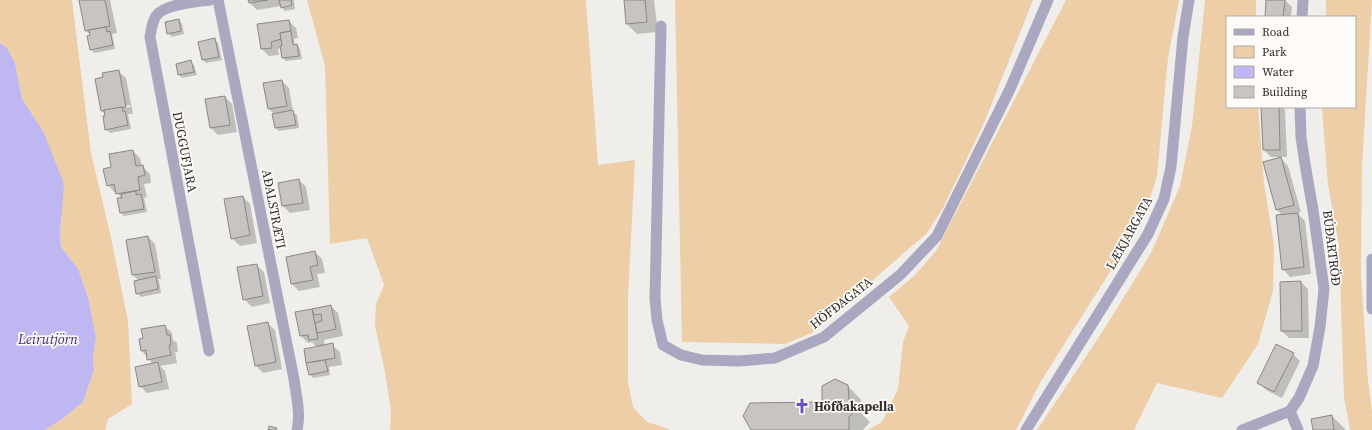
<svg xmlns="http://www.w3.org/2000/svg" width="1372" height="430" font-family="'Source Serif 4',serif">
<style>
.green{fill:#eecea6}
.water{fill:#beb7f1}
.shadow{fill:#0003;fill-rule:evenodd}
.building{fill:#c7c4c1;stroke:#8a8885}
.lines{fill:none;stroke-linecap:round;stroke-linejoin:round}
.minor{stroke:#aaa8c1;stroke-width:11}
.tertiary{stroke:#aaa8c1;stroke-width:11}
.labels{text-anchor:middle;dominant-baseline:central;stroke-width:3.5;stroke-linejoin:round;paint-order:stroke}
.street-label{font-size:13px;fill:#2f2e2d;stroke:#fefbf8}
.poi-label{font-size:13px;font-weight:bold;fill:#2f2e2d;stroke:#fefbf8;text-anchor:start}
.water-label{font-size:14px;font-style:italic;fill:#3c2e70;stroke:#fefbf8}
</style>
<rect width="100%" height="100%" fill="#f0eeea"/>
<g class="green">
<path d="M0,0H72L91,153L110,233L128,321L132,404L108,419L105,430H45L65,417L83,402L94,370L93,358L96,337L88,297L78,269L61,247L60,236L62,218L32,115L22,99L15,63L7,48L0,43Z"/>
<path d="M307,0H586L598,165L635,160L628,298V382L633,407L647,422L672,430H390L391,411L385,372L375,326L376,304L384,285L367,238L330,244L325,66Z"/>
<path d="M675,0H1033L984,123L943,208L927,233L812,333L785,344L682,342Z"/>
<path d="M1066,0H1179L1168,58L1157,176L1144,218L1041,381L1016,430H868L882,422L898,389L903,342L909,326L889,297L915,275L936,251Z"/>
<path d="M1205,0H1256V17H1227V107H1258L1264,183L1274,245L1273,291L1258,344L1222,398L1157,383L1134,430H1037L1101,334L1151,253L1180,186L1192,126Z"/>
<path d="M1326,0H1372L1362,166L1361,275L1368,380L1372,411V430H1350L1344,397L1339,246L1328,185L1322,110V107H1355V17H1326Z"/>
</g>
<path class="water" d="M0,43L7,48L15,63L22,99L44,133L64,184L60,236L61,247L78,269L88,297L96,337L93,358L94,370L83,402L65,417L45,430H0Z"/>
<g class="shadow">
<path d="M80,0H110L117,33L112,34L115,49L94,53L91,49L92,36L86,31Z"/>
<path d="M249,0H294L295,9L285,11L281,6L257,10L250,3Z"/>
<path d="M625,0H654L658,32L637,34L627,24Z"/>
<path d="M1267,0H1285L1292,7L1291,17H1266Z"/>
<path d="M179,20L182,24L184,34L172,37L168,33Z"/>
<path d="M289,21L296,28L298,38L294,39L295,45H297L300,48L302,59L286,61L283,58L281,48L278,49L279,55L269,56L262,49L258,25Z"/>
<path d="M214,39L218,43L222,60L206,63L203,60Z"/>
<path d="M191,62L194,65L197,75L182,78L179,75Z"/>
<path d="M118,71L126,78L133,114H128L131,129L110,133L106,129V115L102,111ZM130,105L131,107L122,108L120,107Z"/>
<path d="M282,81L289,88L293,112L297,115L299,128L279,131L276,128L273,115H275L269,109L265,84Z"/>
<path d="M225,97L232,104L237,132L218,135L211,128L206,100Z"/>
<path d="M1262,107H1282L1285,110L1287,157H1271L1264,150Z"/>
<path d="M133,151L140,158L142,166L150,174L151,183L144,184L147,197L144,198L147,212L124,216L121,213L122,199L117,192L115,193L108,185L113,168Z"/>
<path d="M1281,158L1288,166L1301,212L1297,213L1305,221L1311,274L1290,277L1283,269V216L1277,210L1264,163Z"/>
<path d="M299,180L306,187L310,210L290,213L283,206Z"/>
<path d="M243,197L250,204L257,243L240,246L232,238Z"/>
<path d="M148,237L155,244L161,279H157L159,281L161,293L141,297L137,293L139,281L133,275L127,241Z"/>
<path d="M315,252L322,259L325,273L317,274L320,287L299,291L292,284Z"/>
<path d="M256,265L264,272L270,303L252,307L244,299Z"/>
<path d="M1301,282L1308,289L1309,338H1289L1282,331Z"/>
<path d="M331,306L338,313L343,336L324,340L325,346L332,345L340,352L342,365L329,367L330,375L313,378L310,374L305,350L317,348L312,342L308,343L301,336L296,313Z"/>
<path d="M267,323L275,330L282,369L263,373L256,366L248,326Z"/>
<path d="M165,326L172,333L173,340L177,343L178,352H175L177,363L160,366L165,371L169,389L147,393L140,386L153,364L142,351L144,339Z"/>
<path d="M1293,354L1300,361L1282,398L1266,390L1258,382Z"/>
<path d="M848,386L861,400L862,414L870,422L863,430H752L823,403Z"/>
<path d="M1332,416L1346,430H1314Z"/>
</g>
<g class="building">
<path d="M79,0H105L110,26L85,31Z"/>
<path d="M248,0H268L249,3Z"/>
<path d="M279,0H291L292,5L281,8Z"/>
<path d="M624,0H645L647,22L626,24Z"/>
<path d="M1266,0H1285L1283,17H1265Z"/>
<path d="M179,19L181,31L167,34L165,22Z"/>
<path d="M289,20L291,31L280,33L281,39L271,42L272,48L261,49L257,24Z"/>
<path d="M106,27L107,32L110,31L113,45L90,50L87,36L90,35L89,30Z"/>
<path d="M291,31L293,45L297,44L299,56L282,58L280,46H282L280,33Z"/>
<path d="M215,38L219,57L202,60L198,42Z"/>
<path d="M191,60L194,72L178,75L176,64Z"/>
<path d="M119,70L126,107L101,111L95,79L103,77L102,73Z"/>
<path d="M282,80L287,106L268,109L263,83Z"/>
<path d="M225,96L230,125L210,128L205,99Z"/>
<path d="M122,107L123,112L125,111L128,125L105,130L103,116H105L104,110Z"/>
<path d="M1261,107H1279L1280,150H1263Z"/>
<path d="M293,110L296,125L275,128L272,114Z"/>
<path d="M133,150L136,166L143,165L145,175L138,177L140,190L116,194L114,184L107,186L103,169L111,167L109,154Z"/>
<path d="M1281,157L1294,205L1276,210L1263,162Z"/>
<path d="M299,179L303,203L282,206L278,183Z"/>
<path d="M136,191V195L141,194L144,209L120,213L117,198H122L121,194Z"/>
<path d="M243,196L250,235L231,239L224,199Z"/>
<path d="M1298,213L1304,267L1282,270L1276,215Z"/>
<path d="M148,236L155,272L132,275L126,240Z"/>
<path d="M315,251L318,265L310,267L313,280L291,284L286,257Z"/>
<path d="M257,264L263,296L243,300L237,267Z"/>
<path d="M156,276L158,289L136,294L134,281Z"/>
<path d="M1301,281L1302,331H1281L1280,282Z"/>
<path d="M331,305L336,329L317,333L315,323L322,321L321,314L314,315L312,309Z"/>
<path d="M312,309L318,339L309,340L308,335L300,336L295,312Z"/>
<path d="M268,322L276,362L255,366L247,326Z"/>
<path d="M165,325L167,335H170L171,345H169L171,355L147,360L146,350L141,351L139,339L143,338L141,329Z"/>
<path d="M333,343L335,358L306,363L304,349Z"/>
<path d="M1276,344L1294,353L1274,392L1257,383Z"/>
<path d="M325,360L328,371L309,375L306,363Z"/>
<path d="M158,362L162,382L139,387L135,367Z"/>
<path d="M835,379L848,385L849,400L857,408L849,417V430H751L743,416L750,403L822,402V386Z"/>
<path d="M1332,415L1334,430H1313L1311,419Z"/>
<path d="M269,426L277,428L276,430H268Z"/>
</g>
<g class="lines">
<g class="minor">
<path d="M218,0L294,379C296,395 301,414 297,430"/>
<path d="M1302,17L1303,0"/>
<path d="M661,26L655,298L657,320L663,345L681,355L702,360L739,361L775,358L824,337L900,275L937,236L1010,89L1048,0"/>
<path d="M209,351L150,37C151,30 152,22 156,16C164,4 196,2 210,0"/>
<path d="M1290,411L1298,430"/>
<path d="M1026,430L1148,234L1164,199L1171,167L1183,37L1189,0"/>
<path d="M1242,430L1290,411L1299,398L1313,366L1320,327L1324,289L1313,210L1305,164L1301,137L1300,107"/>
</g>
<path class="tertiary" d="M1372,259V309"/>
</g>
<defs>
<g id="church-bare" transform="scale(1.2)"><path d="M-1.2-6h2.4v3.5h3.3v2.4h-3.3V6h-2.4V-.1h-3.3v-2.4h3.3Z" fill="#6b4fc8" stroke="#fefbf8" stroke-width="2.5" paint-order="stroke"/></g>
</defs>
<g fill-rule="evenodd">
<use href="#church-bare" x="802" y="406"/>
</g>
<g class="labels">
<g class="street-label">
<text transform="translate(185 152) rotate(79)">DUGGUFJARA</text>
<text transform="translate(274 209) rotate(79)">AÐALSTRÆTI</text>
<text transform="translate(1129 233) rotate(-61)">LÆKJARGATA</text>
<text transform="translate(1332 248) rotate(83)">BÚÐARTRÖÐ</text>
<text transform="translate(841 303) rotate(-38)">HÖFÐAGATA</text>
</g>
<g class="poi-label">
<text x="814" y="406">Höfðakapella</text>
</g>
<g class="water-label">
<text x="48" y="339">Leirutjörn</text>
</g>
</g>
<rect x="1226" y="16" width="130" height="92" fill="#fefbf8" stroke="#aba9a7"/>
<rect x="1234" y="29" width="20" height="6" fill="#aaa8c1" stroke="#aba9a7"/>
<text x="1262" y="36" font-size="12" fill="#2f2e2d">Road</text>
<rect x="1234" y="46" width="20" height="12" fill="#eecea6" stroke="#aba9a7"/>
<text x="1262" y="56" font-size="12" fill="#2f2e2d">Park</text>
<rect x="1234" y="66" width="20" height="12" fill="#beb7f1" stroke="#aba9a7"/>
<text x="1262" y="76" font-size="12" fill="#2f2e2d">Water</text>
<rect x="1234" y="86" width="20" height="12" fill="#c7c4c1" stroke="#aba9a7"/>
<text x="1262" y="96" font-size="12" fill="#2f2e2d">Building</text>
</svg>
